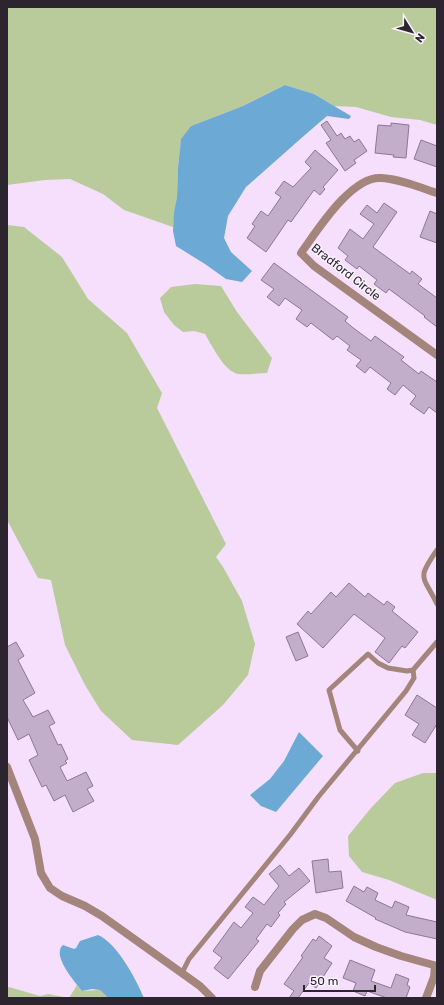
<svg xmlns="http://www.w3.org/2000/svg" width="444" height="1005" font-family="Rubik,sans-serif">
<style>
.green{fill:#b9cb9b}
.water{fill:#6ca9d5}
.building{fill:#c2adca;stroke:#8b7893}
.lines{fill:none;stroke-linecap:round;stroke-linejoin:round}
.service{stroke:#a4857b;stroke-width:5}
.minor{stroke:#a4857b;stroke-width:8}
.labels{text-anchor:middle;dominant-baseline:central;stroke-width:3;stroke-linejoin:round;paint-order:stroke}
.street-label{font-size:12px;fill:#2c242f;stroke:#faf2fe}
</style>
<rect width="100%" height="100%" fill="#f5dffd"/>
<g class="green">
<path d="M7,7H437V125L420,120L391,117L356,107L334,106L314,94L285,85L243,106L191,126L181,140L178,168L177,197L173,227L124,210L103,194L70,179L45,180L7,185Z"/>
<path d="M7,225L24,227L62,257L88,299L127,333L162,393L157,408L226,544L216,557L223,567L242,601L255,644L248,675L223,705L178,745L132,740L101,711L85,685L65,645L51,580L38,578L7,520Z"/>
<path d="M195,284L221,286L237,312L272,358L267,373C259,373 241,376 235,373C223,368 212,346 205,334L194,331L183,332L174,325L164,312L160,298L171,287Z"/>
<path d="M423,773H437V900L389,880L362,872L349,856L348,836L371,808L395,783Z"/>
<path d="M77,985L82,991L100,990L108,998H7V988L9,987L40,996L48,994L69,998Z"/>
</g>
<g class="water">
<path d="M285,85L314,94L351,116L349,119L327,116L306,134L246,187L228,216L224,238L231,252L252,271L242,282L226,279L205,264L176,246L173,231L174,213L177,197L178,168L181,139L191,126L243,106Z"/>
<path d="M299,732L323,756L276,812L261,806L250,795L270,779L284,761Z"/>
<path d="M98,935C117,943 136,979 144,998H108L100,990L92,989L82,991C75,982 51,955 63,945L74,949L76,948L80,941Z"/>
</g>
<g class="building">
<path d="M327,121L337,136L341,133L345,139L350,136L354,142L359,139L367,151L354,160L356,163L345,171L326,143L331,140L321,125Z"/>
<path d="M391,123L409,125L406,158L393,157L394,155L375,153L378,125L391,126Z"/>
<path d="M421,140L437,146V167L414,159Z"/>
<path d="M315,150L338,170L323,187L325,189L320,195L314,190L291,222L288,220L266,252L247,238L255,226L252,224L261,211L268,216L281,197L275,193L284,181L293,187L311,168L305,162Z"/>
<path d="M384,203L397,212L373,247L410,274L412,271L422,279L418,284L437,298V327L424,317L425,316L389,289L386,293L374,284L377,280L359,266L357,269L345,260L348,256L338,248L350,229L363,239L374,224L360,214L367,205L377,213Z"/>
<path d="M430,211L437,214V243L420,237Z"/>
<path d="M274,263L348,317L345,321L352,327L371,341L375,336L404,357L401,360L419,374L421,371L437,382V413L429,407L424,414L410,404L416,396L403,385L395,395L387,389L391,383L370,367L365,373L356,366L361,360L347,350L350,346L337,336L333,340L311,323L307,327L296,319L302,310L285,298L279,306L267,297L274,289L261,280Z"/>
<path d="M349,583L365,597L368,593L384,605L387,601L395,607L392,611L418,632L405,648L402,646L389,663L375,652L385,638L354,614L323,648L297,624L308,611L311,614L331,592L336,597Z"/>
<path d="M298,632L308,656L296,661L286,637Z"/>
<path d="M16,642L24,656L18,660L35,693L23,700L33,717L48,710L55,723L49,726L58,745L61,744L68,759L65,761L67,763L60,767L67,781L86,772L93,786L87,789L94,801L73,812L65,795L54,801L46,785L42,787L29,760L38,755L29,734L18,740L7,717V647Z"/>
<path d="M417,695L437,708V724L425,743L412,735L419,724L405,715Z"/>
<path d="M328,859L329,872L341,871L343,888L316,893L312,861Z"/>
<path d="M280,865L289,876L299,868L310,881L284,902L286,904L278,913L280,915L271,927L267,924L256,939L259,941L228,979L214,968L222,958L213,951L234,922L241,928L253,913L245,907L253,897L264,905L279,886L269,874Z"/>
<path d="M354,886L364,892L367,887L378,893L375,900L392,908L395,901L409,907L406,915L437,922V939L405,932L375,919L376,918L346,901Z"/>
<path d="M319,936L332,946L324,958L332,963L316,988L309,983L298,998H289L294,991L284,984L303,957L301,956L313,939L316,941Z"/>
<path d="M350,960L375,970L371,981L391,988L396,974L409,979L407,985L410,987L406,998H387L367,991L365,996L353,991L356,983L343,978Z"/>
</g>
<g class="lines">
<g class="service">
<path d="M437,550C416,580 423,575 437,604"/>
<path d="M358,751L340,730L329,690L368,654L378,663L388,668L407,671L413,670L437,642"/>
<path d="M182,973L189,959L290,835L319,796L406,691L414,678L413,670"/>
</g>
<g class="minor">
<path d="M437,193C419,187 400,179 381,178C351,176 317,231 301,253L314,266L437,355"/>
<path d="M7,767L35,839L41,873L50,888L62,896L85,906L102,916L200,986L212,998"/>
<path d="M255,987L260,971L293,929L302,920L315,914L326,918L354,937L376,947L401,956L437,966"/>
<path d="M426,998L434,977L435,966"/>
</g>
</g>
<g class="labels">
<g class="street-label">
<text transform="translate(346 272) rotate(38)">Bradford Circle</text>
</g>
</g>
<rect width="444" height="1005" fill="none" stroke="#2c242f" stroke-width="16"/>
<g transform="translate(412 32) rotate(127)" stroke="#faf2fe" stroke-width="3" paint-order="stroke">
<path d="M0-3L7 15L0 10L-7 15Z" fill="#2c242f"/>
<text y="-6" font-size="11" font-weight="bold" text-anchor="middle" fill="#2c242f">N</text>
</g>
<path d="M304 985v6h71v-6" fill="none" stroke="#2c242f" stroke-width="2"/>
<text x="310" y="985" font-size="12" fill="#2c242f" stroke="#faf2fe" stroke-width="3" paint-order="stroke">50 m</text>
</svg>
